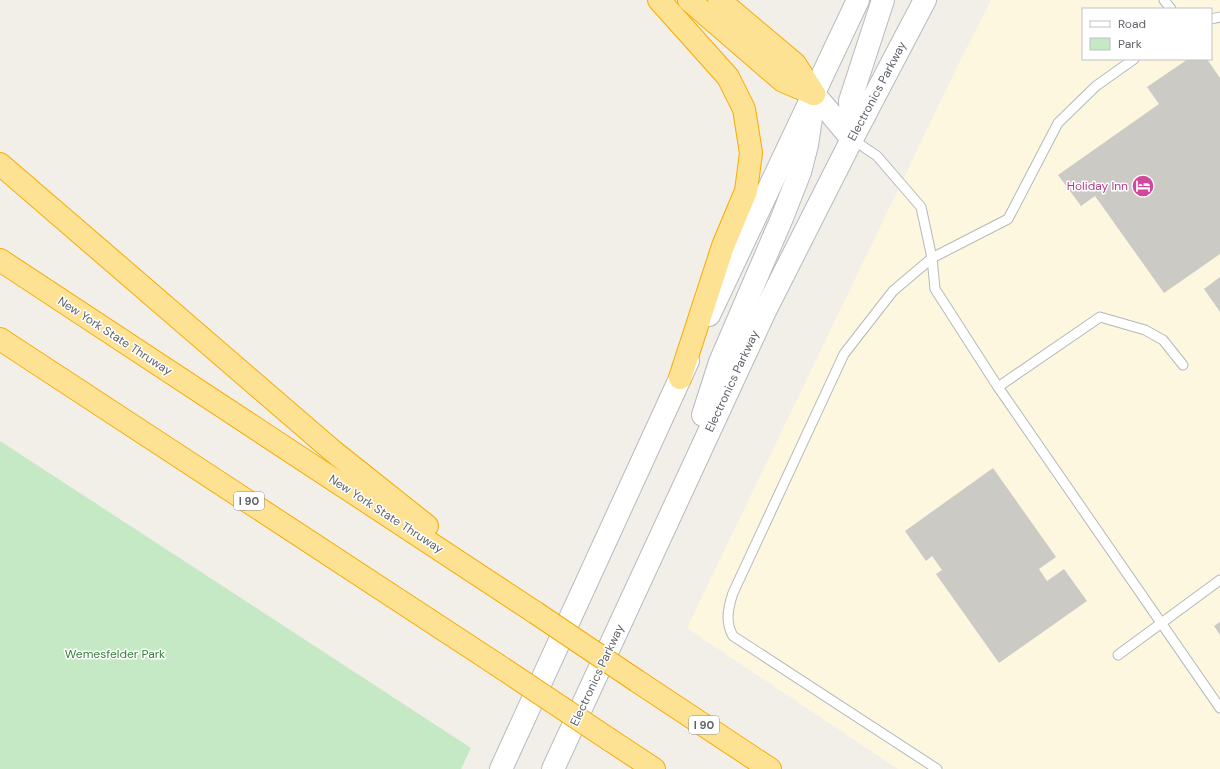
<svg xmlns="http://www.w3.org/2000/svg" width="1220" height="769" font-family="'DM Sans',sans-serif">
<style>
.commercial{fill:#fef7e0;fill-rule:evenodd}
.green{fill:#c5e8c5}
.building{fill:#cccac5}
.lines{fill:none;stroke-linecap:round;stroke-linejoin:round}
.lane-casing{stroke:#b5b8bc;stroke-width:11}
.secondary-casing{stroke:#b6babf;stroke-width:24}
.highway-casing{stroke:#f9ab00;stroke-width:24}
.lane{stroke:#fff;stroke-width:9}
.secondary{stroke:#fff;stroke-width:22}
.highway{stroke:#fde293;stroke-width:22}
.highway-bridge-casing{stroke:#f9ab00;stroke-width:24;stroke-linecap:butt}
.highway-bridge{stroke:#fde293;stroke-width:22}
.labels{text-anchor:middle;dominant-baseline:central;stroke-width:3;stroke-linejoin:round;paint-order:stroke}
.shield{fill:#fff;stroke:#8f9295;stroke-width:1}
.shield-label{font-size:11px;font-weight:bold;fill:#5f6368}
.street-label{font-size:12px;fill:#5f6368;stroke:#fff}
.hotel-label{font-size:12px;fill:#b23c85;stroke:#fff;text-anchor:end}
.park-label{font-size:12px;fill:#348238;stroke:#fff}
</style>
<rect width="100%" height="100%" fill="#f1efe8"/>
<path class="commercial" d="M991,0H1220V769H898L687,628L960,61ZM1083,9H1211V59H1083Z"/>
<path class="green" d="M0,441L471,748L461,769H0Z"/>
<g class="building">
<path d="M1188,59H1207L1220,78V254L1164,293L1095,196L1081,206L1058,175L1159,104L1147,87Z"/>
<path d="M1220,277V312L1204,289Z"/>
<path d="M993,468L1056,557L1039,569L1047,581L1064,569L1087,601L999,663L936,574L942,570L932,556L926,561L905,531Z"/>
<path d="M1220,622V635L1214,626Z"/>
</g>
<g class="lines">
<g class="lane-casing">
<g id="lane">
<path d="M1164,0L1171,9"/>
<path d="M1211,19L1220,17"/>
<path d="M852,139L877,156L921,207L932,258L1008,219L1058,123L1096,86L1134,59"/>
<path d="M932,258L893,291L844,354L733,593C728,608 725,622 733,636L937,769"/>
<path d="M932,258L935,289L998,387L1220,708"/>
<path d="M998,387L1100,317L1145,330L1163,340L1183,365"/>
<path d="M1118,655L1220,580"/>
</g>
</g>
<g class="secondary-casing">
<g id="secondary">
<path d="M814,94L852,139"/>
<path d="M852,139L850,101L883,0"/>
<path d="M709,315L858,0"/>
<path d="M703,415L720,362L782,218L800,172L807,145L812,111"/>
<path d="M501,769L688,361"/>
<path d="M553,769L765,311L852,139L925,0"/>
</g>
</g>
<g class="highway-casing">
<g id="highway">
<path d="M659,0L728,77L744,109L751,153L746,191L723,246L680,378"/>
<path d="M689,0L783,81L814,94"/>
<path d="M719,0L795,64L814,94"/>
<path d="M0,164L334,452L427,526"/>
<path d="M0,260L536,613"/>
<path d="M0,339L496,664"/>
<path d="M637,681L770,769"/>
<path d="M610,740L654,769"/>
</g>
</g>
<use href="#lane" class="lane"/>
<use href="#secondary" class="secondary"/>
<use href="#highway" class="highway"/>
<g class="highway-bridge-casing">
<g id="highway-bridge">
<path d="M536,613L637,681"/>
<path d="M496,664L610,740"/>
</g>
</g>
<use href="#highway-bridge" class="highway-bridge"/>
</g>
<defs>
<g id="hotel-disc" transform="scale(1.15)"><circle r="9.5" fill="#d1479c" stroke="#fff"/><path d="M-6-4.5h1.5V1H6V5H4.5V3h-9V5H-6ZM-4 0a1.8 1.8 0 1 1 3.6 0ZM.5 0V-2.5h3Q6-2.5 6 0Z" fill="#fff"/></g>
</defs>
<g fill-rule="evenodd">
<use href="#hotel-disc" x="1143" y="186"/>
</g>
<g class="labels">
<g class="shield">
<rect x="234" y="492" width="30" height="18" rx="3"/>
<rect x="689" y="716" width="30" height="18" rx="3"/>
</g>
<g class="shield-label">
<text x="249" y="501">I 90</text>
<text x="704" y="725">I 90</text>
</g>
<g class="street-label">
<text transform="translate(877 91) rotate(-62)">Electronics Parkway</text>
<text transform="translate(115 336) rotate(33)">New York State Thruway</text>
<text transform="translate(732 381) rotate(-65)">Electronics Parkway</text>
<text transform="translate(386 514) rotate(33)">New York State Thruway</text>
<text transform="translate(597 675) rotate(-65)">Electronics Parkway</text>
</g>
<g class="hotel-label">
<text x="1128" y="186">Holiday Inn</text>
</g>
<g class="park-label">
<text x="115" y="654">Wemesfelder Park</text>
</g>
</g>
<rect x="1082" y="8" width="130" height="52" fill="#ffffff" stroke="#bfc1c3"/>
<rect x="1090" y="21" width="20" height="6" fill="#ffffff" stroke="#bfc1c3"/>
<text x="1118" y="28" font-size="12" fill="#5f6368">Road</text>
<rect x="1090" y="38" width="20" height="12" fill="#c5e8c5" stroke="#bfc1c3"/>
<text x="1118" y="48" font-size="12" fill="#5f6368">Park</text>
</svg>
